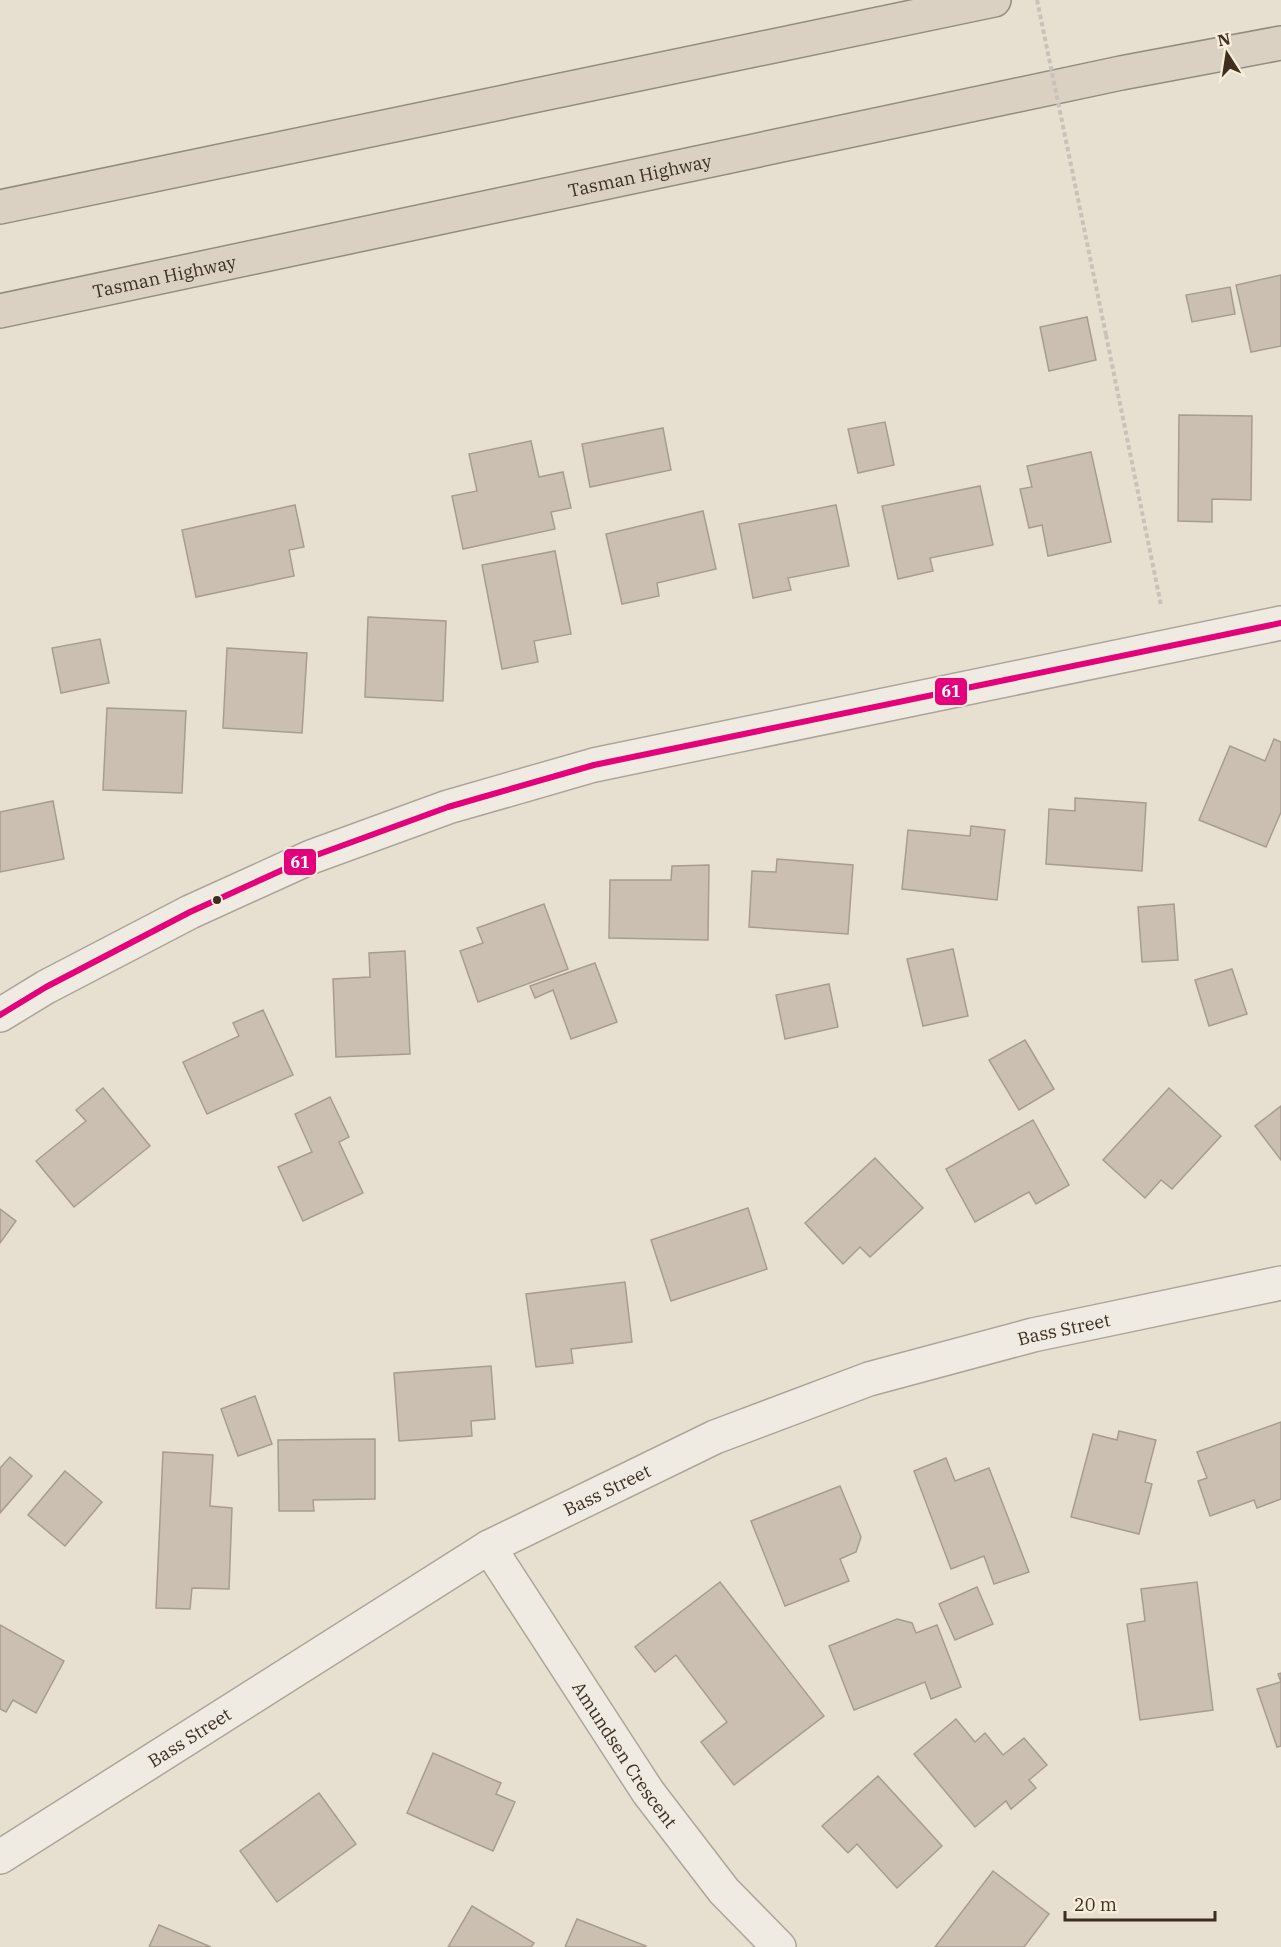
<svg xmlns="http://www.w3.org/2000/svg" width="1281" height="1947" font-family="'IBM Plex Serif',serif">
<style>
.building{fill:#cbbfb2;stroke:#a89c90;stroke-width:1.5}
.lines{fill:none;stroke-linecap:round;stroke-linejoin:round}
.minor-casing{stroke:#ada599;stroke-width:36}
.motorway-casing{stroke:#928b80;stroke-width:36}
.path{stroke:#c8c2b9;stroke-width:4;stroke-dasharray:4.5 3;stroke-linecap:butt}
.minor{stroke:#efebe3;stroke-width:33}
.motorway{stroke:#dad1c2;stroke-width:33}
.path-bridge{stroke:#c8c2b9;stroke-width:4;stroke-dasharray:4.5 3;stroke-linecap:butt}
.bus-1-casing{stroke:#f7eed8;stroke-width:10}
.bus-1{stroke:#e5007d;stroke-width:6}
.bus-dot{fill:#3d2e20;stroke:#f7eed8;stroke-width:2}
.labels{text-anchor:middle;dominant-baseline:central;stroke-width:5;stroke-linejoin:round;paint-order:stroke}
.street-label{font-size:18px;fill:#3d2e20;stroke:#f7eed8}
.line-badge{stroke:#f7eed8;stroke-width:2}
.badge-label{font-size:16px;text-anchor:middle;font-weight:bold;fill:#fff}
</style>
<rect width="100%" height="100%" fill="#e7e0d1"/>
<g class="building">
<path d="M1281,275V346L1251,352L1236,285Z"/>
<path d="M1230,287L1235,314L1192,322L1186,295Z"/>
<path d="M1087,317L1096,360L1049,371L1040,327Z"/>
<path d="M1179,415L1252,416L1251,500L1212,499V522L1178,521Z"/>
<path d="M885,422L894,465L858,473L848,429Z"/>
<path d="M663,428L671,470L590,487L582,444Z"/>
<path d="M531,441L539,477L563,472L571,508L551,512L555,529L463,549L452,496L477,491L469,454Z"/>
<path d="M1091,452L1111,542L1048,556L1042,525L1029,528L1020,489L1032,487L1027,466Z"/>
<path d="M980,486L993,545L930,558L933,571L898,579L882,506Z"/>
<path d="M295,505L304,547L289,550L294,576L196,597L182,530Z"/>
<path d="M836,505L849,566L788,578L791,590L753,598L739,524Z"/>
<path d="M703,511L716,569L657,583L659,596L622,604L606,534Z"/>
<path d="M555,551L571,634L534,641L538,662L502,669L482,565Z"/>
<path d="M368,617L446,621L443,701L365,697Z"/>
<path d="M100,639L109,683L61,693L52,648Z"/>
<path d="M227,648L307,653L302,733L223,728Z"/>
<path d="M107,708L186,711L182,793L103,790Z"/>
<path d="M1274,739L1281,742V812L1266,847L1199,820L1230,746L1265,761Z"/>
<path d="M1075,798L1146,803L1142,871L1046,864L1049,809L1075,811Z"/>
<path d="M53,801L64,859L0,872V812Z"/>
<path d="M971,826L1005,830L997,900L902,889L908,830L970,836Z"/>
<path d="M777,859L853,865L848,934L749,927L752,871L776,872Z"/>
<path d="M709,865L708,940L609,938L610,880H671L672,866Z"/>
<path d="M544,904L568,969L478,1002L460,951L483,943L477,928Z"/>
<path d="M1174,904L1178,960L1142,962L1138,907Z"/>
<path d="M953,949L968,1016L923,1026L907,959Z"/>
<path d="M405,951L410,1054L336,1057L333,979L370,977L369,953Z"/>
<path d="M595,963L617,1022L571,1039L553,990L535,998L530,986Z"/>
<path d="M1232,969L1247,1014L1209,1026L1195,980Z"/>
<path d="M829,984L838,1027L785,1039L776,995Z"/>
<path d="M263,1010L293,1075L207,1114L183,1062L239,1036L233,1023Z"/>
<path d="M1025,1040L1054,1089L1019,1110L989,1060Z"/>
<path d="M103,1088L150,1146L74,1207L36,1161L86,1121L76,1110Z"/>
<path d="M1169,1088L1221,1136L1172,1189L1161,1180L1145,1198L1103,1160Z"/>
<path d="M330,1097L349,1137L339,1142L363,1193L303,1221L278,1167L312,1152L295,1114Z"/>
<path d="M1281,1106V1160L1255,1126Z"/>
<path d="M1033,1120L1069,1185L1036,1204L1029,1192L975,1222L946,1169Z"/>
<path d="M875,1158L923,1208L870,1257L860,1247L843,1264L805,1223Z"/>
<path d="M748,1208L767,1269L671,1301L651,1240Z"/>
<path d="M0,1209L16,1221L0,1243Z"/>
<path d="M625,1282L632,1342L571,1349L573,1363L536,1367L526,1294Z"/>
<path d="M491,1366L495,1419L471,1421L472,1436L399,1441L394,1373Z"/>
<path d="M255,1396L272,1444L238,1456L221,1409Z"/>
<path d="M1281,1422V1499L1257,1508L1254,1500L1210,1516L1198,1481L1207,1478L1197,1452Z"/>
<path d="M1119,1431L1156,1440L1145,1482L1152,1484L1139,1534L1071,1517L1093,1434L1117,1440Z"/>
<path d="M375,1439V1499L313,1500L314,1511H279L278,1440Z"/>
<path d="M163,1452L213,1455L210,1506L232,1508L229,1589L192,1588L190,1609L156,1608Z"/>
<path d="M10,1457L32,1476L0,1513V1468Z"/>
<path d="M946,1458L955,1481L989,1468L1029,1572L994,1584L984,1556L951,1569L914,1471Z"/>
<path d="M65,1471L102,1502L65,1546L28,1515Z"/>
<path d="M840,1486L861,1537L856,1552L840,1559L849,1581L785,1606L751,1521Z"/>
<path d="M720,1582L824,1716L734,1785L701,1742L727,1722L676,1655L655,1672L635,1647Z"/>
<path d="M1197,1582L1213,1710L1140,1720L1127,1624L1145,1621L1141,1589Z"/>
<path d="M977,1587L993,1624L955,1640L939,1604Z"/>
<path d="M897,1619L912,1623L916,1633L937,1625L961,1687L931,1699L925,1682L854,1710L829,1646Z"/>
<path d="M0,1625L64,1661L36,1713L13,1700L6,1712L0,1709Z"/>
<path d="M1281,1673V1746L1277,1747L1257,1689L1281,1682L1278,1674Z"/>
<path d="M956,1719L975,1742L985,1733L1003,1755L1024,1738L1047,1765L1029,1780L1036,1788L1011,1809L1006,1801L975,1827L914,1754Z"/>
<path d="M433,1753L501,1783L496,1794L515,1802L493,1851L407,1813Z"/>
<path d="M878,1776L942,1846L897,1888L857,1844L848,1853L822,1826Z"/>
<path d="M319,1793L356,1844L277,1902L240,1851Z"/>
<path d="M993,1871L1049,1914L1024,1947H935Z"/>
<path d="M472,1906L534,1943L531,1947H448Z"/>
<path d="M577,1919L646,1946L645,1947H565Z"/>
<path d="M159,1925L211,1947H149Z"/>
</g>
<g class="lines">
<g class="minor-casing">
<g id="minor">
<path d="M0,1015L46,987L190,912L311,857L448,807L594,765L1281,623"/>
<path id="s1" d="M489,1547L648,1792L724,1891L779,1947"/>
<path id="s2" d="M0,1857L489,1547L715,1437L869,1379L1033,1335L1281,1283"/>
</g>
</g>
<g class="motorway-casing">
<g id="motorway">
<path d="M0,207L994,0"/>
<path id="s3" d="M0,311L1121,73L1281,43"/>
</g>
</g>
<path class="path" d="M1106,335L1161,605"/>
<use href="#minor" class="minor"/>
<use href="#motorway" class="motorway"/>
<path class="path-bridge" d="M1037,0L1106,335"/>
<g class="bus-1-casing">
<path id="bus-1" d="M0,1015L46,987L190,912L311,857L448,807L594,765L1281,623"/>
</g>
<use href="#bus-1" class="bus-1"/>
</g>
<circle class="bus-dot" cx="217" cy="900" r="5"/>
<g class="labels">
<g class="street-label">
<text stroke="none"><textPath href="#s3" startOffset="654">Tasman Highway</textPath></text>
<text stroke="none"><textPath href="#s3" startOffset="168">Tasman Highway</textPath></text>
<text stroke="none"><textPath href="#s2" startOffset="1196">Bass Street</textPath></text>
<text stroke="none"><textPath href="#s2" startOffset="710">Bass Street</textPath></text>
<text stroke="none"><textPath href="#s2" startOffset="224">Bass Street</textPath></text>
<text stroke="none"><textPath href="#s1" startOffset="248">Amundsen Crescent</textPath></text>
</g>
</g>
<g class="line-badge">
<rect x="934" y="677" width="34" height="29" rx="6" fill="#e5007d"/>
<rect x="283" y="848" width="34" height="28" rx="6" fill="#e5007d"/>
</g>
<g class="badge-label">
<text x="951" y="697">61</text>
<text x="300" y="868">61</text>
</g>
<g transform="translate(1227 54) rotate(348)" stroke="#f7eed8" stroke-width="4.5" paint-order="stroke">
<path d="M0-4.5L10 22L0 15L-10 22Z" fill="#3d2e20"/>
<text y="-9" font-size="16" font-weight="bold" text-anchor="middle" fill="#3d2e20">N</text>
</g>
<path d="M1065 1911v9h150v-9" fill="none" stroke="#3d2e20" stroke-width="3"/>
<text x="1074" y="1911" font-size="18" fill="#3d2e20" stroke="#f7eed8" stroke-width="4.5" paint-order="stroke">20 m</text>
</svg>
